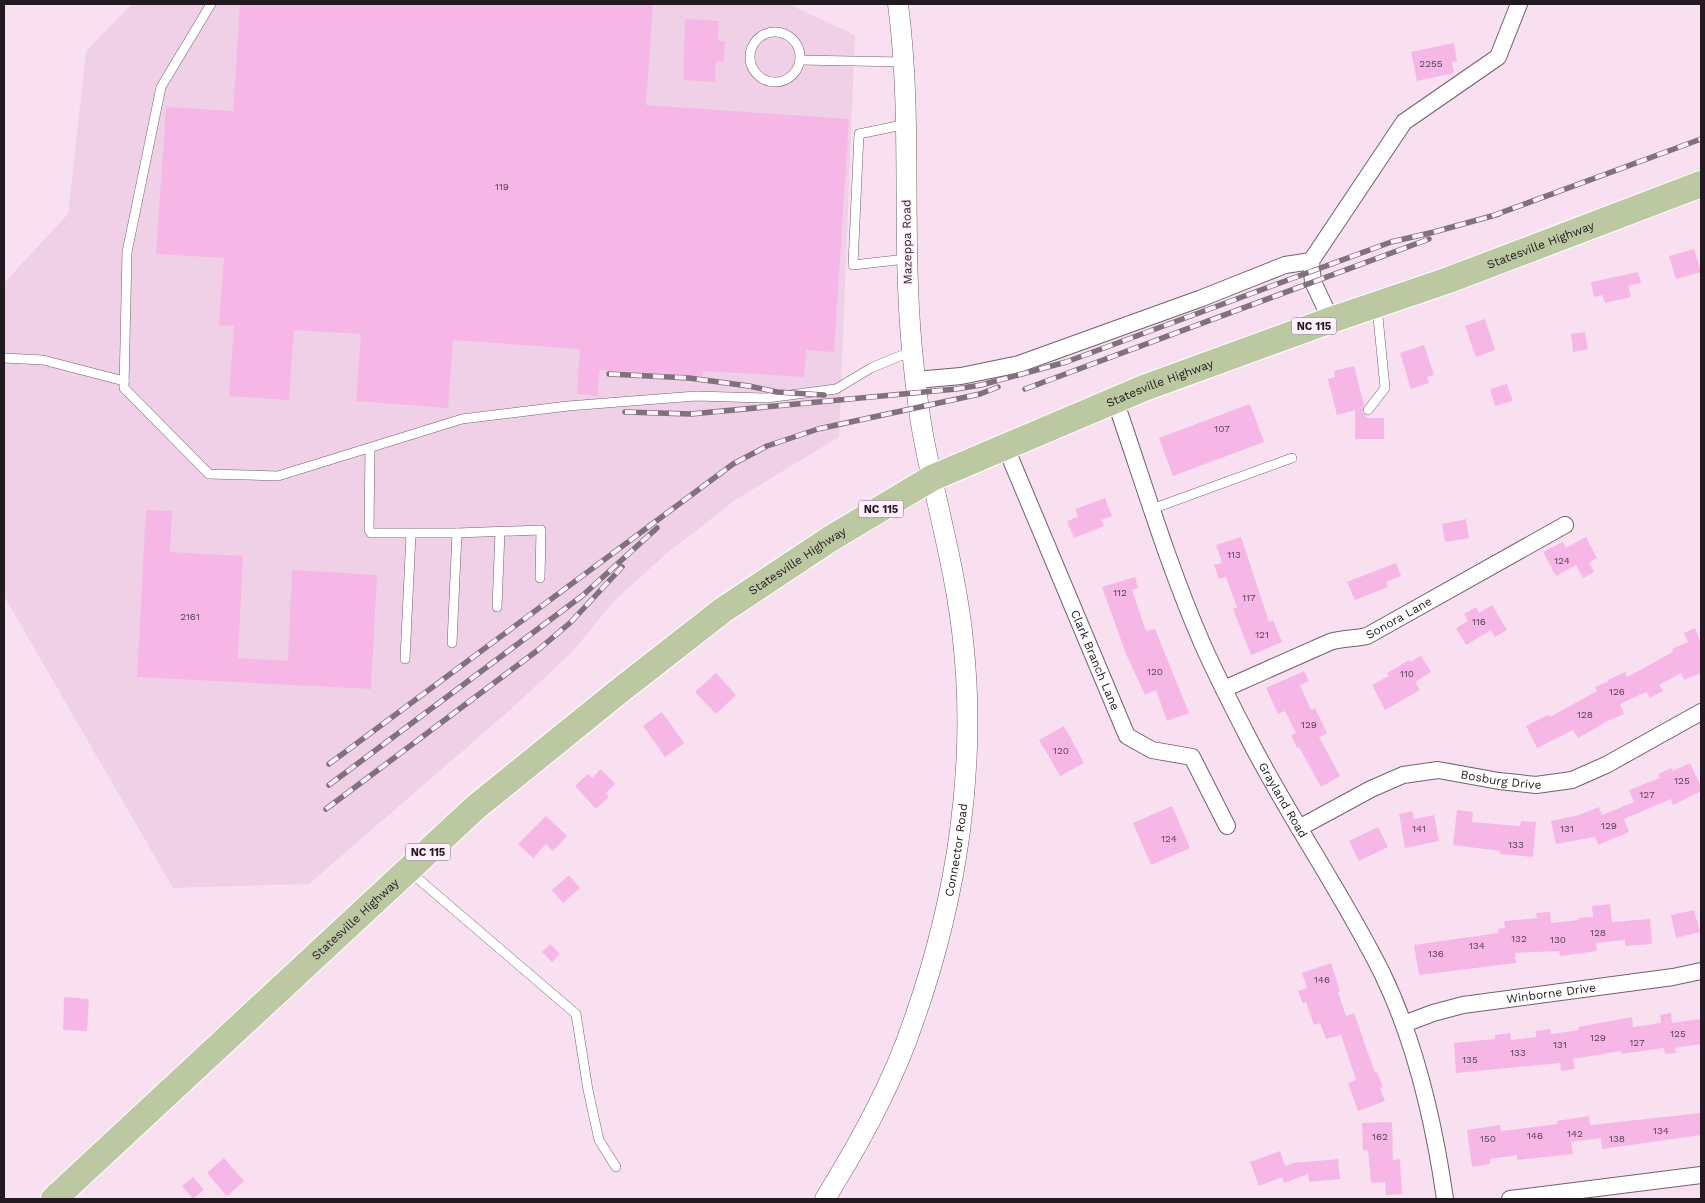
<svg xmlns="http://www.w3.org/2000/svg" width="1705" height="1203" font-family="'Work Sans',sans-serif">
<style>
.built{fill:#efd0e7}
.building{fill:#f6b7e7}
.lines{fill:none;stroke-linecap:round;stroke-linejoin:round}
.service-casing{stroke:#745f6e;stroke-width:10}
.minor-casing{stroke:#745f6e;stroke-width:18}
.tertiary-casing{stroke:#745f6e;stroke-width:21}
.primary-casing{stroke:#fff;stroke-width:28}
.service{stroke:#fff;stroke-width:9}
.minor{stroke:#fff;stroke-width:16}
.tertiary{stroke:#fff;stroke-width:20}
.primary{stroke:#bcc8a1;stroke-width:26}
.rail-casing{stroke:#81717d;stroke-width:5.5}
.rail{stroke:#fff0fb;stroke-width:4;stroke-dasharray:11;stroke-linecap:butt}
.labels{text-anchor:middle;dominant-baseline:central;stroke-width:4;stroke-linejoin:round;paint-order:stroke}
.number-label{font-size:10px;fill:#584152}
.shield{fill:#fff0fb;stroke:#655a62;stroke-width:1}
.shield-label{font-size:11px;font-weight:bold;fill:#231a21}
.street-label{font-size:12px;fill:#231a21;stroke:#fff0fb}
</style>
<rect width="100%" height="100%" fill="#f8e0f1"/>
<path class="built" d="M132,4H788L855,35L839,437L735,500L666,554L614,601L572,652L510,710L309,884L173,888L4,596V283L68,214L86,51Z"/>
<g class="building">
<path d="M240,4H653L646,105L849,119L834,352L806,350L804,377L703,371V376L599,370L598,396L577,394L580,349L453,340L448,408L356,401L361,334L294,330L289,400L229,396L234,326L219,325L224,258L156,254L166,107L233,111Z"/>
<path d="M685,19L719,21L718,41H725L724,61H716L715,82L683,80Z"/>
<path d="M1454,43L1457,61L1452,62L1454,73L1417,81L1411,52Z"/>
<path d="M1694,249L1701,272L1676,279L1669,256Z"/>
<path d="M1638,272L1641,283L1628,286L1631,297L1605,303L1602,295L1594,297L1591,282Z"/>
<path d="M1485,319L1495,350L1476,357L1465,326Z"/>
<path d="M1585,332L1588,349L1573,352L1571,334Z"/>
<path d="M1424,345L1434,375L1427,377L1429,383L1411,389L1400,353Z"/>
<path d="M1354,366L1364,405L1362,412L1367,418H1384V439H1355V410L1337,415L1328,379L1335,377L1334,371Z"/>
<path d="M1507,384L1513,401L1495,406L1490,389Z"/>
<path d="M1250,404L1264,442L1173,476L1159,438Z"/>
<path d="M1105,498L1112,516L1101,520L1104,526L1074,538L1067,521L1078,517L1075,509Z"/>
<path d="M146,510L172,511L170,552L243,556L238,658L288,661L292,570L377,575L371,689L137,677Z"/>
<path d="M1466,519L1469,538L1445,542L1442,524Z"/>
<path d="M1241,537L1269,622L1273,620L1282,642L1251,655L1233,609L1237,607L1226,577L1219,579L1214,565L1222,563L1216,545Z"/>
<path d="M1586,537L1597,558L1589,563L1594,572L1583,578L1576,565L1556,576L1543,552L1563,542L1566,548Z"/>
<path d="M1396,563L1401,576L1386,582L1388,587L1355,600L1347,582Z"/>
<path d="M1135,577L1138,588L1132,590L1146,631L1155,629L1189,713L1167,721L1156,690L1145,695L1126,654L1102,587Z"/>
<path d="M1492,605L1507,630L1495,637L1491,630L1466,645L1456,628L1468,621L1464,614L1476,607L1479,613Z"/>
<path d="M1695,628L1701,643V673L1684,680L1681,673L1659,685L1663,691L1650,698L1646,692L1620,704L1624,714L1603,723V724L1578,738L1573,730L1537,748L1526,726L1548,715L1550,717L1597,691L1595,687L1609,681L1608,680L1625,672L1627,677L1673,652L1672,649L1688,642L1684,633Z"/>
<path d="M1421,656L1431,672L1415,682L1420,690L1385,710L1372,685L1389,676L1387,673L1409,660L1410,662Z"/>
<path d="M1304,671L1309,681L1300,685L1311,710L1315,708L1327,733L1319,737L1340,776L1321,787L1299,747L1297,748L1291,735L1296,733L1285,711L1278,714L1266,688Z"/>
<path d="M716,673L736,695L716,714L695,692Z"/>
<path d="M662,712L684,743L665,757L643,726Z"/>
<path d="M1064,726L1084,763L1060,776L1039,740Z"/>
<path d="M1690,763L1701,787V791L1673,805L1671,799L1624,819L1629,832L1598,845L1595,837L1556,844L1551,821L1579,815L1599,807L1602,815L1634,802L1629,790L1660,778L1658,774L1671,768L1673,771Z"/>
<path d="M601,769L615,784L606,793L609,797L596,809L575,786L588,774L592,778Z"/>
<path d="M1172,806L1190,848L1151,865L1133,823Z"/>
<path d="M1457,810L1473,812L1472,822L1520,826L1521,821L1536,822L1533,857L1500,854V851L1453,845Z"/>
<path d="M1412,811L1414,819L1434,815L1439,841L1405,848L1399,814Z"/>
<path d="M546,816L567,836L553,851L546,844L533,858L518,844Z"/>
<path d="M1378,827L1388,847L1359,861L1349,841Z"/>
<path d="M569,875L580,888L563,903L552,890Z"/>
<path d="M1610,904L1612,922L1650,919L1652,944L1625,946V940L1596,943L1597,951L1575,954L1560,956L1559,951L1515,953L1516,963L1419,975L1414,945L1498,933V929L1505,928L1504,921L1537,918L1536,913L1550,912L1551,923L1579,920L1578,918L1593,917L1592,906Z"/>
<path d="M1694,910L1700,932L1676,938L1671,915Z"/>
<path d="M550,944L560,954L552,962L542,952Z"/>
<path d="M1331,963L1340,991L1338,992L1346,1016L1354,1013L1375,1073L1377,1072L1383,1087L1380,1088L1385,1101L1358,1111L1348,1083L1356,1080L1341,1035L1326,1039L1320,1023L1314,1025L1306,1002L1303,1004L1298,991L1307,988L1302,973Z"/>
<path d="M64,997L89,999L87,1031L63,1030Z"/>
<path d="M1671,1013L1672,1023L1701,1019V1044L1675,1048L1676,1053L1665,1054L1664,1048L1621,1054V1051L1573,1059L1575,1069L1561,1071L1560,1063L1456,1073L1454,1043L1495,1039V1035L1510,1033L1511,1040L1536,1037V1031L1550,1029L1551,1034L1579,1030L1578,1027L1632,1017L1633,1027L1661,1023L1660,1015Z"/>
<path d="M1701,1113V1135L1602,1149L1601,1138L1571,1142L1573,1154L1517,1160V1155L1490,1159V1164L1472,1167L1467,1130L1500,1125L1501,1131L1557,1124V1121L1589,1116L1590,1125Z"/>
<path d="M1392,1122L1393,1160L1400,1159L1402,1194L1386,1195L1385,1182L1371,1183L1368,1150H1363L1362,1123Z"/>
<path d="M1280,1151L1285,1166L1293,1163L1338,1159L1340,1179L1309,1182L1308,1174L1284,1183L1282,1177L1259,1186L1250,1162Z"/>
<path d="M224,1158L244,1181L227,1196L207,1173Z"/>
<path d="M193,1177L204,1190L193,1199L182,1186Z"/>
</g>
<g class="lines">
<g class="service-casing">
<g id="service">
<path d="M211,4L161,87L127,252L124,388L209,474L278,476L462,419L568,406L696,396L767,398L836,389L871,368L912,351"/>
<circle cx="775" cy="57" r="25"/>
<path d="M800,60L904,62"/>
<path d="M906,259L853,265L859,134L907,124"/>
<path d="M4,358L43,360L124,381"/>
<path d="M1368,410L1385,388L1377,307"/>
<path d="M370,448L369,530L371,533H457L541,530L540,578"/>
<path d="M1152,509L1292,458"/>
<path d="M497,607L500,532"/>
<path d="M452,643L457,533"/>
<path d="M405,659L411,534"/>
<path d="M409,871L576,1014L588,1090L599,1140L616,1167"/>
</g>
</g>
<g class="minor-casing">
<g id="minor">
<path d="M1331,320L1313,282L1311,261L1404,122L1498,57L1519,4"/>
<path d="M916,380L961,376L1019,364L1202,298L1285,265L1311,261"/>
<path id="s1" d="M1115,400C1143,481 1168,565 1202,643C1216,675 1232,706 1248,737C1289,818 1342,892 1382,973C1416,1043 1434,1122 1445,1199"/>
<path id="s2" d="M1006,448L1127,736L1152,750L1192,757L1227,826"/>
<path id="s3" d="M1224,689L1330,642C1342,638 1354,639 1367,636L1565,525"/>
<path id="s4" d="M1299,828L1371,789L1403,775L1438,770L1499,781L1536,785L1572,780L1606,765L1701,712"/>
<path id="s5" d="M1404,1024L1433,1013L1463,1005L1673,977L1701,971"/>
<path d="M1510,1199L1701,1175"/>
</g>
</g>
<g class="tertiary-casing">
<g id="tertiary">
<path id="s6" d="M825,1199C860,1142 894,1081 915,1017C957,897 977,766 963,640C956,572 937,507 924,440C918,410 915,379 912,349C901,234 913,118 898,4"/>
</g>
</g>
<g class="primary-casing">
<g id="primary">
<path id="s7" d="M54,1199L476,807L618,692L723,610L830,539L932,478L1144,388L1331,320L1446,281L1701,184"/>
</g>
</g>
<use href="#service" class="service"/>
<use href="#minor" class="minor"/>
<use href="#tertiary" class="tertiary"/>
<use href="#primary" class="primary"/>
<g class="rail-casing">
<g id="rail">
<path d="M1492,216L1701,139"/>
<path d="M609,374L689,378L749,386L777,392L824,395"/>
<path d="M1025,389L1429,239"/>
<path d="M625,412L691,414L956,389L981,385L1066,362L1391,242L1434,232L1499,214"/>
<path d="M329,764L733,464L767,446L818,429L980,394L998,387"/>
<path d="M329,785L582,596L657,528"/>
<path d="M326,809L538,650L571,622L622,567"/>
</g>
</g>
<use href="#rail" class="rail"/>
</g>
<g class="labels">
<g class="number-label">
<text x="1431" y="63">2255</text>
<text x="502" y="186">119</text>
<text x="1222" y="428">107</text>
<text x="1234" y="554">113</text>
<text x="1562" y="560">124</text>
<text x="1120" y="592">112</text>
<text x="1249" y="597">117</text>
<text x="190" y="616">2161</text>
<text x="1479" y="621">116</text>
<text x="1262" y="634">121</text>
<text x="1155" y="671">120</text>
<text x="1407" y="673">110</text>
<text x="1617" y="691">126</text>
<text x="1585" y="714">128</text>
<text x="1309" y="724">129</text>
<text x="1061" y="750">120</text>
<text x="1682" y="780">125</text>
<text x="1647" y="794">127</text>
<text x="1609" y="825">129</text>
<text x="1419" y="828">141</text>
<text x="1567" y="828">131</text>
<text x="1169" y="838">124</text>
<text x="1516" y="844">133</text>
<text x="1598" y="932">128</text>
<text x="1519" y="938">132</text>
<text x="1558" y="939">130</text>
<text x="1477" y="945">134</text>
<text x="1436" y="953">136</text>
<text x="1322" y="979">146</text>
<text x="1678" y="1033">125</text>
<text x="1598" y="1037">129</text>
<text x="1637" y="1042">127</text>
<text x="1560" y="1044">131</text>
<text x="1518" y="1052">133</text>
<text x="1470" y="1059">135</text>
<text x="1661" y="1130">134</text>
<text x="1575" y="1133">142</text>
<text x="1535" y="1135">146</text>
<text x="1380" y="1136">162</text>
<text x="1488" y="1138">150</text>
<text x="1617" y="1138">138</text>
</g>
<g class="shield">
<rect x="1291.5" y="317.5" width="45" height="17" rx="4"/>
<rect x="858.5" y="500.5" width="45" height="17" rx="4"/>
<rect x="405.5" y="843.5" width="45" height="17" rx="4"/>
</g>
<g class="shield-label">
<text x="1314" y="326">NC 115</text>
<text x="881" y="509">NC 115</text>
<text x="428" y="852">NC 115</text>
</g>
<g class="street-label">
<text transform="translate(907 242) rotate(-91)">Mazeppa Road</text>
<text stroke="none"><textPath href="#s7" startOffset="1791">Statesville Highway</textPath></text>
<text stroke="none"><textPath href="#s7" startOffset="1386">Statesville Highway</textPath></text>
<text stroke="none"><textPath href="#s7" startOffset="981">Statesville Highway</textPath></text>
<text stroke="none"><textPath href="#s3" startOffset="190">Sonora Lane</textPath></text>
<text stroke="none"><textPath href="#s2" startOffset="230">Clark Branch Lane</textPath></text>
<text stroke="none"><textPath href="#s4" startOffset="216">Bosburg Drive</textPath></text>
<text stroke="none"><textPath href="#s1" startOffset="435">Grayland Road</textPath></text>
<text stroke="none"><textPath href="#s6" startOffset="376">Connector Road</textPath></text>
<text stroke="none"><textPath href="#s7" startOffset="411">Statesville Highway</textPath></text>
<text stroke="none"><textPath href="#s5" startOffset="151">Winborne Drive</textPath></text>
</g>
</g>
<rect width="1705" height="1203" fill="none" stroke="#231a21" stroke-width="10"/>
</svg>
